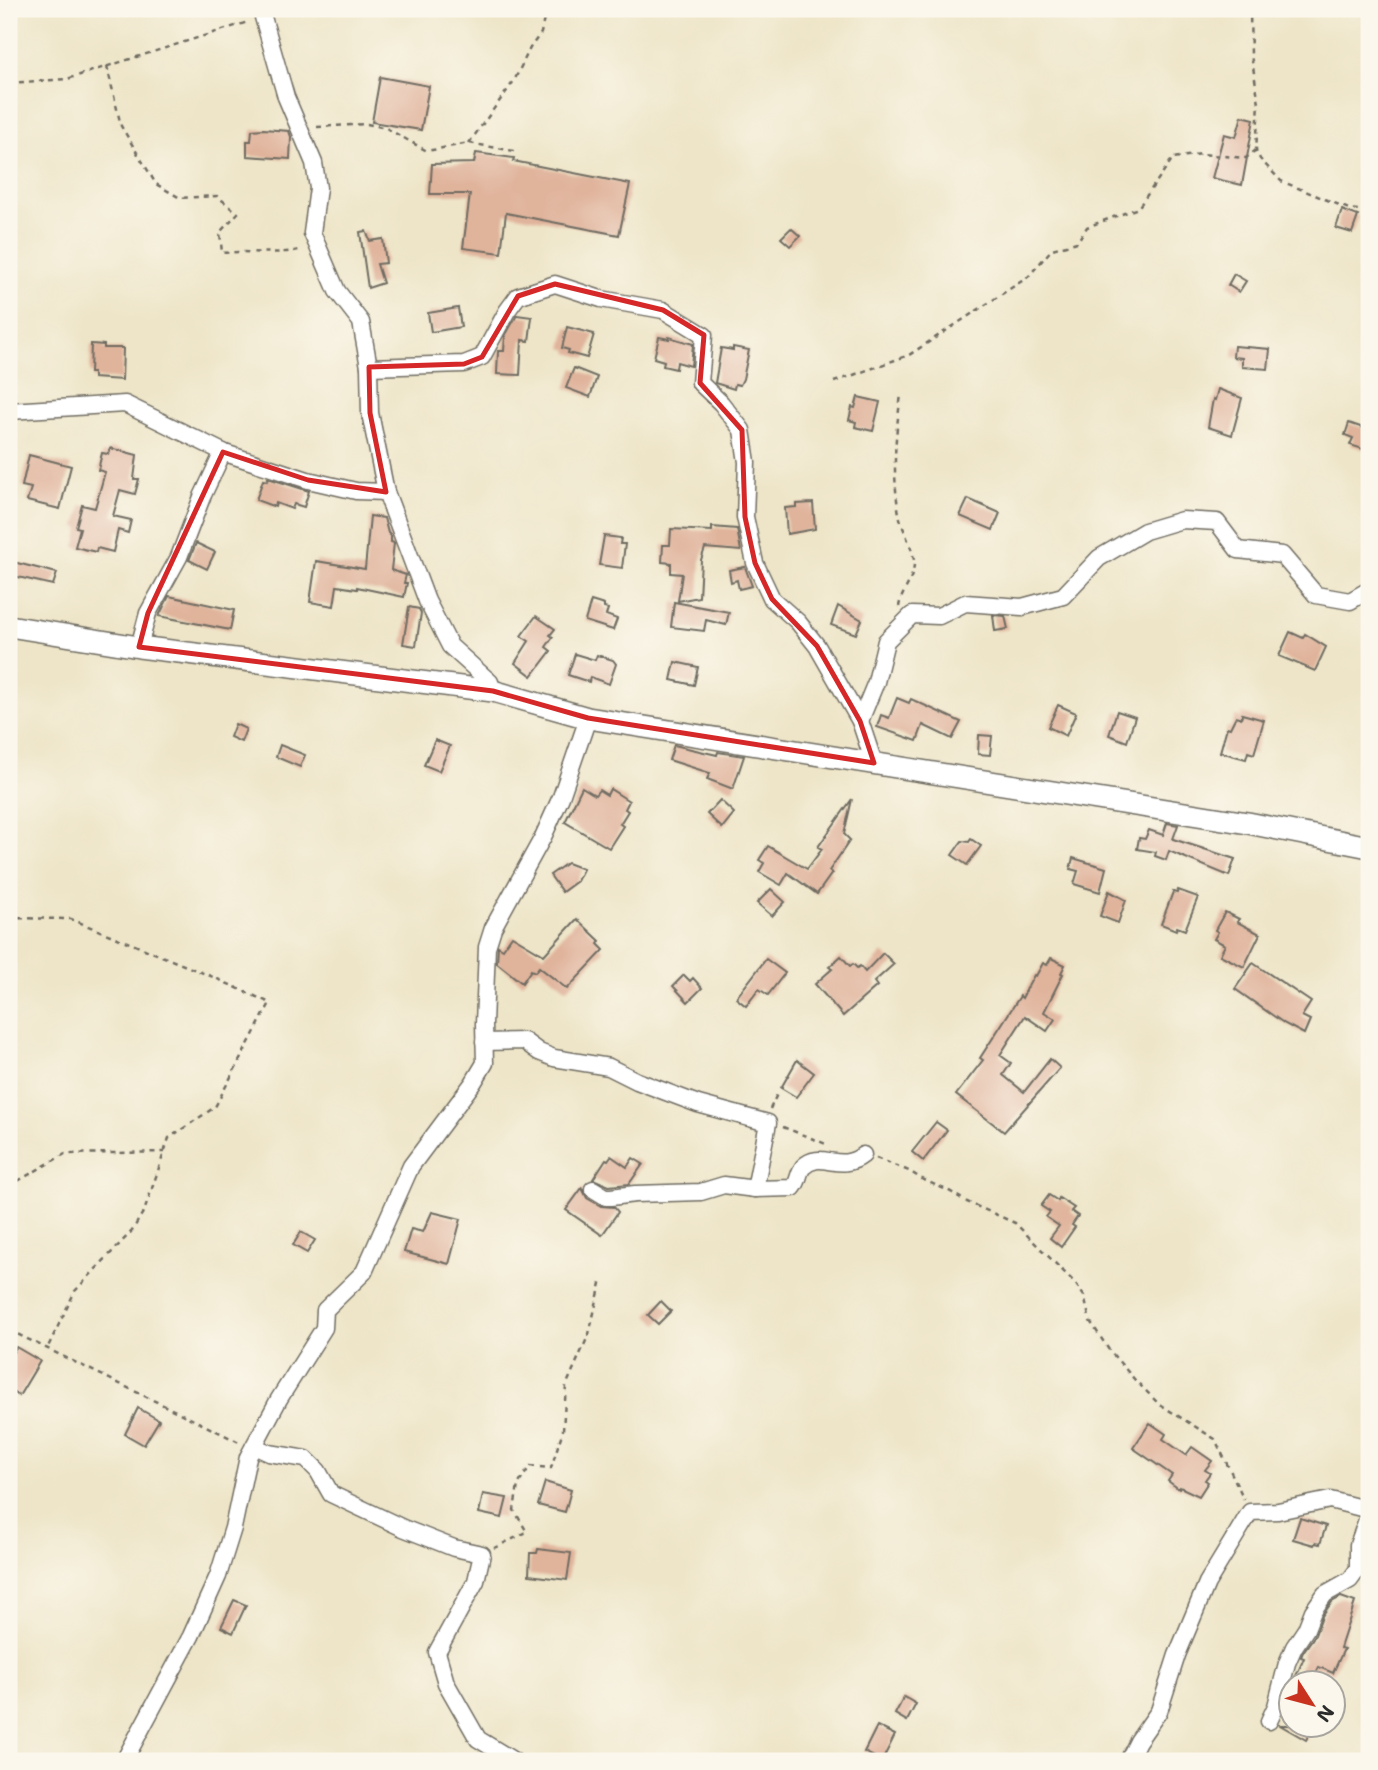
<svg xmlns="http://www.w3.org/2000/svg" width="1378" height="1770" font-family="'Shantell Sans',sans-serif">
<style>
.building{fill:#e0b39b}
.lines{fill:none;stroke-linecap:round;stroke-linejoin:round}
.minor-casing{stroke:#6f6c62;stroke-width:19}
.tertiary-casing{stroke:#6f6c62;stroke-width:24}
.path{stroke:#6f6c62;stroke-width:2.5;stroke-dasharray:5 5;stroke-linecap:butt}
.minor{stroke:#fff;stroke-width:16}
.tertiary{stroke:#fff;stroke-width:21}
.marked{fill:none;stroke:#d62828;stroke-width:5;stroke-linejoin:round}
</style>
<rect width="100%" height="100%" fill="#fbf7ec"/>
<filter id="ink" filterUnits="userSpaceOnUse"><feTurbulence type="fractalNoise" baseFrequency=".0143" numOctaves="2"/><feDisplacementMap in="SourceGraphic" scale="14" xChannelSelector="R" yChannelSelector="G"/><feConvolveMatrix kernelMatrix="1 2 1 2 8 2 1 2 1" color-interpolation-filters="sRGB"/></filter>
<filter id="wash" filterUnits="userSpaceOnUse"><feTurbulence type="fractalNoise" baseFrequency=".00686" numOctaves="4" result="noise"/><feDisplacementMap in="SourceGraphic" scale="28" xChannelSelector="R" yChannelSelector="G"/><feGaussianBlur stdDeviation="1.57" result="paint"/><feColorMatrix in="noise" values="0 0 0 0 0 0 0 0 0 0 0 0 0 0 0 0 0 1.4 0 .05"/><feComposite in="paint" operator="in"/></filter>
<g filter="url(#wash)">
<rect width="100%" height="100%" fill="#eee5c8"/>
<g id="blocks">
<g class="building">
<path d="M380,77L429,86L421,130L372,122Z"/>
<path d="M1242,116L1254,119L1242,185L1212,178L1224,134L1236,137Z"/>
<path d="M263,129L289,131L291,137L290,159L247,156V141H251L252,130Z"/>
<path d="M476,153L514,158L513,161L630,184L619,235L506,213L501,253L463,248L470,194H430L432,164L474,163Z"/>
<path d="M1342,210L1358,216L1352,233L1336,228Z"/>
<path d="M791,228L800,236L790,246L781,238Z"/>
<path d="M366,231L370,241L383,239L386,263L377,264L383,283L368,288L360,232Z"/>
<path d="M1234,274L1246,281L1239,292L1228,285Z"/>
<path d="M458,308L461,327L431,332L428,313Z"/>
<path d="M517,315L532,317L529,341L522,340L520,375L497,374L498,351H504L505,336Z"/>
<path d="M567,327L594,334L587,358L568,353L569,350L562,348Z"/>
<path d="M659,337L669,339V337L693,344L691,366L677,362L676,369L663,366L664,361L654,358Z"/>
<path d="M91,344L104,345V348H123L122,380L93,378V373H90Z"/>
<path d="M1234,346L1270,349L1268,369L1242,367V358L1233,357Z"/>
<path d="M733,347L749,350L743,379L740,385L735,384L734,389L715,383L721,348L733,350Z"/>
<path d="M574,368L597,377L590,397L566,388Z"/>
<path d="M1218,389L1242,398L1232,435L1208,427L1213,399L1215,400Z"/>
<path d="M858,397L880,402L873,431L855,427L856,422L849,420L852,407L855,408Z"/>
<path d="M1349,423L1369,430V451L1350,445L1353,438L1345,435Z"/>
<path d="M110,448L137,455L134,479H139L135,494L120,490L113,516L131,520L128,533L118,530L113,552L97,548L96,552L75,547L80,528L76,527L82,505L95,508L105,472L98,470L102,453L108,454Z"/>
<path d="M29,455L71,466L60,509L27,501L31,488L22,486Z"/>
<path d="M268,478L309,491L304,507L294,504L292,509L276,503L275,507L256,500L263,480L267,481Z"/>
<path d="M968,499L1000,513L993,530L960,516Z"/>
<path d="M813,503L815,529L787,534L785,508L796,507V504Z"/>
<path d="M370,516L384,518L388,533L391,536V542L394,543L391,570L406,575L404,583H407L404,597L357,587V589L337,586L334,606L310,602L316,561L365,569Z"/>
<path d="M712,527L737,529L741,551L705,548L701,560L699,597L678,601L682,574L671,573V563L662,562L663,545H670L671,529L712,531Z"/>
<path d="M604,536L621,538L620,544H625L622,568L599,565Z"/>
<path d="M196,543L215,552L207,569L189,560Z"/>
<path d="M9,561L57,573L53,585L9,575Z"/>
<path d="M745,567L752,586L739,589L737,580L731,582L729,570Z"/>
<path d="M169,596L234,610L230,630L159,616Z"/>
<path d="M591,601L604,605V608L608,609L606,615L617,619L613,630L585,621Z"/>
<path d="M674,602L729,612L726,625L706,620L704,631L671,627Z"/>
<path d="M838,606L862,620L856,634L831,625Z"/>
<path d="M409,607L419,609L421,613L416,646L403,644Z"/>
<path d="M993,615L1005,616L1008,629L995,631Z"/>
<path d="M536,616L555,629L550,635L553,637L546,647L551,651L532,676L515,663L529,641L521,636Z"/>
<path d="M1290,632L1303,638L1305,634L1326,647L1315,671L1279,656Z"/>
<path d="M575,654L595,660L597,655L613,660L616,664L609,684L590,677L589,682L568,675Z"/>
<path d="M675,662L698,667L694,685L671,680Z"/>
<path d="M897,698L909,703L911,699L961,722L952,739L923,725L917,741L877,727L881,715L889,718Z"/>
<path d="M1058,705L1076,713L1066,736L1048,727Z"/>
<path d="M1117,711L1135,717L1127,742L1109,735Z"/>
<path d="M1242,714L1264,720L1254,754L1248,752L1246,759L1220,752L1227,727L1230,728L1236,716L1241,718Z"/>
<path d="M235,724L246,729L241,742L230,737Z"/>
<path d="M979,735L992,736L990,755L978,754Z"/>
<path d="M435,740L450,746L439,771L424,765Z"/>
<path d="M280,745L305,755L300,767L276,757Z"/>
<path d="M674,745L717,755L718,752L744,756L733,789L707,779L710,773L669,760Z"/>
<path d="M582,787L595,795L599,790L607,795L610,789L629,801L625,809L628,811L620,824L623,826L609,848L565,822Z"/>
<path d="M852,799L844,834L850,840L829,871L832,873L817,894L788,873L781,885L759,872L764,863L759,860L768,846L807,869L822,849L818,847Z"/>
<path d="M720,800L734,813L722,828L707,814Z"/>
<path d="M1167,823L1178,825L1173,839L1235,859L1229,876L1169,851L1166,860L1155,856L1156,852L1137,849L1139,838L1145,839L1149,830L1163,835Z"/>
<path d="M971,839L981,846L967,865L952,855L962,841L969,842Z"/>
<path d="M1073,858L1106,868L1100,892L1074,884L1078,871L1070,869Z"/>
<path d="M567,863L583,869L577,881L562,892L550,875Z"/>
<path d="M771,889L785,902L772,916L757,903Z"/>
<path d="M1178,890L1198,897L1185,930L1177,927L1176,930L1161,924L1173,892L1177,893Z"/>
<path d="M1109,891L1126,900L1118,923L1100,916Z"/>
<path d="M1225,912L1239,919L1237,922L1260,934L1244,967L1220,955L1225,945L1214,939L1218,932L1215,930Z"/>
<path d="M577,919L600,941L598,944L604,950L567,989L539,967L535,972L531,970L522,983L497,963L498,946L503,949L512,936L544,955Z"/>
<path d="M883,953L894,964L874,982L877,986L843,1016L815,984L832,969L829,967L841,956L850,966L853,964L857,968L860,966L865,972Z"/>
<path d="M1051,958L1065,965L1061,973L1063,974L1044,1012L1055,1019L1047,1031L1025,1016L1000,1055L1011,1063L1003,1075L1024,1092L1050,1059L1060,1068L1004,1132L956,1095L983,1060L980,1058L1020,996L1022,998L1034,975L1036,976L1043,963L1047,965Z"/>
<path d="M766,959L785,973L768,995L759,989L746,1006L736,998Z"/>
<path d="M1253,963L1311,1002L1302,1016L1310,1020L1304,1034L1285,1024L1235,989Z"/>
<path d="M684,975L690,981L693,978L702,988L688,1002L673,986Z"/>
<path d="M797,1060L814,1073L796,1097L781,1088Z"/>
<path d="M936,1122L947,1130L923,1161L912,1152Z"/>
<path d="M611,1156L627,1167L633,1158L643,1164L629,1184L609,1186L593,1179L606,1159L608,1160Z"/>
<path d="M582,1188L587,1198L601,1206L614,1207L618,1212L602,1235L566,1210Z"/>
<path d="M1049,1195L1058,1201L1059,1198L1074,1208L1071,1211L1078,1216L1072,1225L1075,1227L1061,1247L1050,1238L1059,1226L1046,1217L1050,1212L1041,1206Z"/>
<path d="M432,1212L461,1219L449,1264L404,1252L411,1229L423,1232Z"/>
<path d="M301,1232L315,1240L307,1253L293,1245Z"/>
<path d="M661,1301L671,1311L658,1324L648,1315Z"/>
<path d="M16,1347L40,1361L19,1396L9,1389V1359Z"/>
<path d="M138,1408L159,1420L144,1445L125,1434Z"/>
<path d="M1150,1423L1166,1434L1163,1439L1186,1455L1192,1447L1212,1461L1205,1470L1210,1473L1205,1480L1208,1482L1199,1496L1180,1487L1179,1489L1168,1481L1172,1475L1133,1448Z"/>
<path d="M545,1482L571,1490L565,1512L538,1505Z"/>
<path d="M483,1494L507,1498L502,1518L479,1513Z"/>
<path d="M1300,1518L1326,1526L1320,1544L1315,1543L1314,1545L1293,1539Z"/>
<path d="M538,1549L571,1553L567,1580L529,1575L530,1553H537Z"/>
<path d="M1341,1597L1355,1602L1340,1648L1344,1649L1333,1673L1319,1667L1311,1683H1293L1304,1658L1301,1657L1303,1652L1315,1635L1322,1616L1332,1602Z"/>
<path d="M234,1600L246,1605L233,1633L221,1627Z"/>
<path d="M904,1697L916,1704L907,1721L895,1714Z"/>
<path d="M1280,1725H1315L1306,1740Z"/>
<path d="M877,1726L895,1735L882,1761L864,1752Z"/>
</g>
</g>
</g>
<g filter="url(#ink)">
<use href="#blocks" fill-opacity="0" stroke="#6f6c62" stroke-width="2"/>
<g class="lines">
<g class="minor-casing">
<g id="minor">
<path d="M263,17L286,97L314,163L318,188L312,233L337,291L361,322L369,367L370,413L386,492L427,601L450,646L490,682L493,691"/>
<path d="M369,367L464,364L482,357L507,311L518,296L555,284L601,299L663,310L704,335L700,383L721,403L742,430L747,462L745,517L755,563L772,599L798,622L817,646L860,721L874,763"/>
<path d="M9,411L125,404L225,453L308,480L356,491L386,492"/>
<path d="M139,647L148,613L179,557L202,497L223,452"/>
<path d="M860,721L876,682L886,641L912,615L939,616L965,603L1022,607L1063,596L1099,558L1145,531L1182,520L1217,522L1238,550L1282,555L1316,595L1350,601L1369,590"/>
<path d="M484,1042L524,1041L539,1052L554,1058L609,1067L637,1081L698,1104L768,1123L755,1189"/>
<path d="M593,1189L606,1197H611L635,1194L701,1192L724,1185L755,1189L793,1188C799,1182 798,1173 803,1167C821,1149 839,1174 863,1155"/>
<path d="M254,1446L269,1453L306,1459L318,1471L331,1494L403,1528L454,1548L482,1554L476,1581L437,1652L446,1683L478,1739L514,1761"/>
<path d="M1269,1721L1276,1706L1287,1663L1294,1647L1306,1629L1313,1611L1325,1594L1350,1580L1358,1569V1545L1369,1514"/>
<path d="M124,1761L191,1636L218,1576L233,1528L248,1457L279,1399L324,1328L325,1310L364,1272L411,1166L473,1083L485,1063L484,1024L487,947L493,928L543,837L561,797L588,718"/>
<path d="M1128,1761L1138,1741L1159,1711L1177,1655L1207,1583L1250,1512L1278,1511L1330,1500L1369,1510"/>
</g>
</g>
<g class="tertiary-casing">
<path id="tertiary" d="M9,626L139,647L493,691L588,718L1248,823L1369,847"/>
</g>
<g class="path">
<path d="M1252,9L1250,12L1251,55L1259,103L1256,150L1260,159L1281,181L1349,209L1369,211"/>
<path d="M107,66L121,126L156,184L180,198L217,196L238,213L220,232L222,253C248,250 277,256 303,249"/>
<path d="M9,83L67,79L248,22"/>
<path d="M317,127L367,124L386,128L427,151L469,143L514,151"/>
<path d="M469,143L514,81L530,48L541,33L546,9"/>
<path d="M834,382L909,355L1028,277L1052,249L1077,242L1087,227L1138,208L1173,158L1201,154L1246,158L1256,150"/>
<path d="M899,607C901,591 915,579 914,561C913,548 902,529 899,514C892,472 895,437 901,395"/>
<path d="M9,918L71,919L213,977L270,1003L215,1107L169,1138L145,1209L132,1231L75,1291L47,1349"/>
<path d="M770,1109L778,1092"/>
<path d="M783,1127L826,1144"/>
<path d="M876,1158L909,1171L922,1179L951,1192L967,1202L1015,1223L1075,1283L1084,1296L1090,1321L1109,1350L1135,1380L1159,1404L1215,1439L1244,1499"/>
<path d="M9,1186L65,1154L165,1152"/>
<path d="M9,1330L239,1442"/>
<path d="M494,1548L527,1532L514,1510L518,1485L530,1466L551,1468L563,1430L566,1386L589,1334L602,1279"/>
</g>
<use href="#minor" class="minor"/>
<use href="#tertiary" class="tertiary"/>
</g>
</g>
<path class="marked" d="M555,284L663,310L704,335L700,383L742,430L745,517L755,563L772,599L817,646L860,721L874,763L588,718L493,691L139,647L148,613L223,452L308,480L386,492L370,413L369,367L464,364L482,357L518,296Z"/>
<rect width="1378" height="1770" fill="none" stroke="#fbf7ec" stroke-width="35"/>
<g transform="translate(1312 1704) rotate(126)"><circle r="33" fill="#fbf7ec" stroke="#a8a59f" stroke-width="2"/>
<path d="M0-5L12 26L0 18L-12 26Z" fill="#c8321e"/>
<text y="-10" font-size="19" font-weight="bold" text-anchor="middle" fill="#2b2b2b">N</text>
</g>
</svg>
